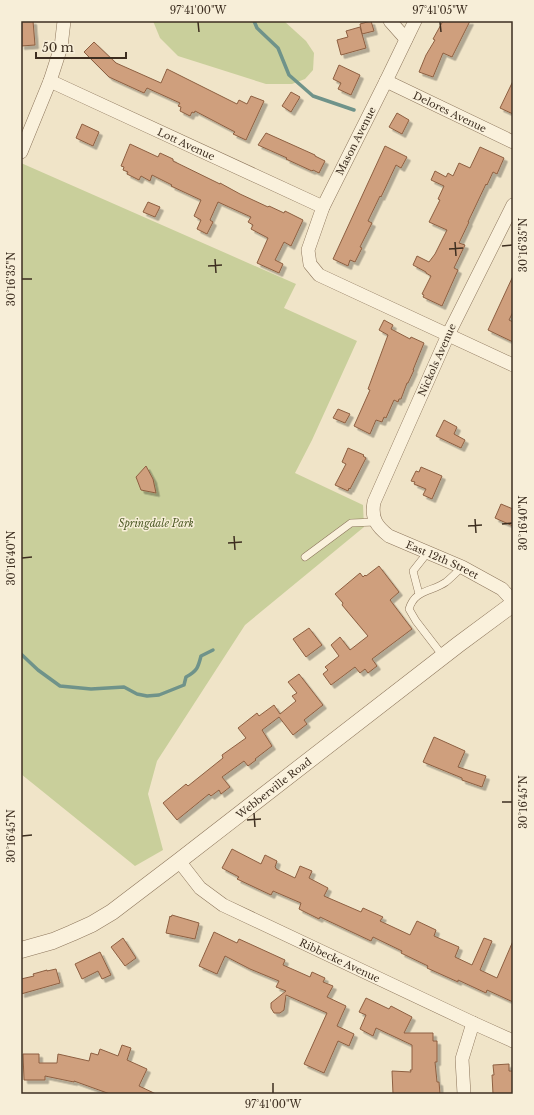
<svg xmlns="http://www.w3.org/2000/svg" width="534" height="1115" font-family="'Libre Baskerville',serif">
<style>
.green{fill:#c9cf9b}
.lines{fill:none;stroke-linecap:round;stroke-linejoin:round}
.stream{stroke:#6f938a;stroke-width:3.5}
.building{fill:#cf9f7d;stroke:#8d5f41;filter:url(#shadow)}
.service-casing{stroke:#8d765c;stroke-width:8}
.minor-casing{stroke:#8d765c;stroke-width:14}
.tertiary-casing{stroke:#8d765c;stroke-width:17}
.service{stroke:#faf1dc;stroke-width:7}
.minor{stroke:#faf1dc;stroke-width:13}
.tertiary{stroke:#faf1dc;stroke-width:16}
.ticks{fill:none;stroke:#3d2e20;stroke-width:1.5}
.labels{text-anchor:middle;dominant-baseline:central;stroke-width:3;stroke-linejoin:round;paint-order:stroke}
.street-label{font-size:10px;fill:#3d2e20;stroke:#f7eed8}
.park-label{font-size:10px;font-style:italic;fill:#4d5a26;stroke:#f7eed8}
.neatline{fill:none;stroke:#3d2e20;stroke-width:1.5}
.ticks-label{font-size:10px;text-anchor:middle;fill:#3d2e20}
</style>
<defs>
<filter id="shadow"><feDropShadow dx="3.5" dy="3.5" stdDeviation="0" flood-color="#0004"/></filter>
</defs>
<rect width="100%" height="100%" fill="#f0e4c8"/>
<g class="green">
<path d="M153,21H284L306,41L314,53L313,70L305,79L292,84H266L178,56L160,38Z"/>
<path d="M21,163L296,284L284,308L357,341L312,440L295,473L363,505L364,527L245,625L157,761L148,794L163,850L135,866L21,774Z"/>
</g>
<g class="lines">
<g class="stream">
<path d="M254,21L257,28L278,48L289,75L313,96L354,110"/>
<path d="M21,654L38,670L60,686L91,689L124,687L137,694L147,696L159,695L184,685L186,677C197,671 198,668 201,656L213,650"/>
</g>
</g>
<g class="building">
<path d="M21,21H33L35,45L21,46Z"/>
<path d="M371,21L374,31L362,34L360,24Z"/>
<path d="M443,21H470L452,57L443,53L433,77L419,72L426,55L435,40L433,39Z"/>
<path d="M360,27L366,48L341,55L337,40L348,37L346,31Z"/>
<path d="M94,42L116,63L161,83L167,69L237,104L239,100L247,104L251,96L264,101L246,140L233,134L235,132L195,111L194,113L192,112L190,116L180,111L181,107L178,106L180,103L147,88L144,93L109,77L84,52Z"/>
<path d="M339,65L360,75L351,95L338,89L341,83L333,79Z"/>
<path d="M513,81V114L500,108Z"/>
<path d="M291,92L300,97L291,112L282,106Z"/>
<path d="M397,113L409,120L402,134L389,127Z"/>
<path d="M82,124L99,132L93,146L76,138Z"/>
<path d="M266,133L315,155V156L325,161L319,173L313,170L312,171L286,159L287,158L258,145Z"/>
<path d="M130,144L158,157L160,153L173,159V161L220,184V183L240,194L268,207L269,206L284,213L285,211L303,220L291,246L284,242L275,260L283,264L279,273L257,263L268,238L251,229L253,225L248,222L251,217L218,202L210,220L213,222L207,234L197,229L201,220L194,216L201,200L171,186L172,185L152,175L150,181L141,176L139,180L127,174L128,172L123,170L124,167L121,166Z"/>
<path d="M385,146L407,157L401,168L396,165L381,197L380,196L368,221L372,223L360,247L362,248L355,262L350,260L348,266L333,259Z"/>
<path d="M480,147L504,158L497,174L493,172L487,185L486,184L468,222H469L459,243L465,245L454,268L458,270L442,306L423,297L424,295L422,294L431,276L426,273V272L413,265L417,256L429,262L435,254L447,230L429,222L440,200L438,199L444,186L431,180L435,171L446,177L448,173L453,176L459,163L470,168Z"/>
<path d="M148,202L160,207L155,217L143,212Z"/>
<path d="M513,276V312L509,320L513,322V342L488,330Z"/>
<path d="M384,320L393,325L391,329L410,339L411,337L424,343L415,365L413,370H414L408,383H407L401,399H399L398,402L394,400L386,418L384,417L382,422L376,420L370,434L354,426L370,390L368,389L388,335L379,330Z"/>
<path d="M338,409L350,414L345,423L333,418Z"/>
<path d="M444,420L457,427L454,434L465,440L461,448L436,436Z"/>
<path d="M348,448L364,455L363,456L366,458L350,489L349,488L348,491L335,485L346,464L342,462Z"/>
<path d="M146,466L153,479L156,493L141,490L136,477Z"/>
<path d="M421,467L442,476L432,499L423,495L426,489L414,484L415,482L411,481L416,471L419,472Z"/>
<path d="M501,504L513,509V526L495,518Z"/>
<path d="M379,566L399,592L390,600L412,629L372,659L377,666L368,673L365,669L360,673L355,667L331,685L323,674L328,670L325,667L339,656L331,645L340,637L350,650L368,636L342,605L343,603L335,594L360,573L363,577L365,575L366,576Z"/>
<path d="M309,628L322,645L306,657L293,639Z"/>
<path d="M299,674L323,705L304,720L307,724L293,735L279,717L262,730L272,746L255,759L256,760L248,766L244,761L222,777L230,787L221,794L219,790L211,796L209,794L177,820L163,803L186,784L188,786L223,758L222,755L246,738L238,728L257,713L259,716L274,705L280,714L296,701L292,696L297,693L288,682Z"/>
<path d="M434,737L465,751L458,767L486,776L482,787L462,780V778L423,762Z"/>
<path d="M232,849L261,864L265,855L277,861L275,867L276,868V869L295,878L300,866L312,871L309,878L328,888L324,896L361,912L363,908L383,917L380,921L410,935L417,921L436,930L434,936L459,947L455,957L472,965L484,938L492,941L480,970L497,978L513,941V1002L487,990L486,993L458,980V982L427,968L428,966L401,953L402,951L373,937L371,941L320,917L319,919L299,909L301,903L273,891L271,895L237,879L239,877L222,868Z"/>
<path d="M172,915L199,923L195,939L166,933L170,916L171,917Z"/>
<path d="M214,932L237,943L239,939L285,960L283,965L310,977L312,972L325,978L323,982L333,986L327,997L346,1006L337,1026L354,1034L349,1046L338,1041L324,1073L304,1064L327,1013L286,995L284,1010L280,1013H274L271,1008V1003L286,991L276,987L279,981L250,969L225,956L217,974L199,966Z"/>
<path d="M123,938L136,958L125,966L111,947Z"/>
<path d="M100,952L111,975L102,979L98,971L82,979L75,964Z"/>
<path d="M56,969L60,983L21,994V979L34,976L33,974L47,970V971Z"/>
<path d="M366,998L389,1009L391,1006L412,1017L404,1033H433V1041H437V1062H435L437,1082H439L440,1094H393L392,1071L411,1072L410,1070H412V1045L376,1028L373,1036L360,1029L366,1015L359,1012Z"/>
<path d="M122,1045L131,1048L127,1060L147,1069L139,1086L156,1094H110L74,1081V1082L45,1076V1080H24L23,1054H39V1063H57L58,1054L89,1061L91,1053L98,1055L100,1049L118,1056Z"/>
<path d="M509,1064V1071H513V1094H493L492,1075H494L493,1065Z"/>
</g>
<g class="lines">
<g class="service-casing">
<g id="service">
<path d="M305,557L351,523L375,522"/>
<path d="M419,594L413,571L428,552"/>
<path d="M443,656L416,621L409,609C415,589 432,592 446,582C451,578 457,572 462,567"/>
</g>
</g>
<g class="minor-casing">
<g id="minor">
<path d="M390,21L406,39"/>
<path d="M415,21L386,81L323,207L308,250L310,264L319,275L513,365"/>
<path id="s1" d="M50,81L323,207"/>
<path id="s2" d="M386,81L513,142"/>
<path d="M21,152L50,81L61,47L64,21"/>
<path id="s3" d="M513,205L448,335L374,502C371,518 376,526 389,536L462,567L502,589L513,601"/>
<path id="s4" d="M179,861L200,888L223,905L473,1023L513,1041"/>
<path d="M464,1094L462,1059L473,1023"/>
</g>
</g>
<g class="tertiary-casing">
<g id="tertiary">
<path id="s5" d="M21,950L53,941L72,933L92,924L112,912L179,861L459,644L513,604"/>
</g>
</g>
<use href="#service" class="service"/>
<use href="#minor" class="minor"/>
<use href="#tertiary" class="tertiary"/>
</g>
<path class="ticks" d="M198,22L199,32M440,22L441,32M455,242L456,256M502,246L512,245M449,249L463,248M215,259L216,273M208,266L222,265M22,279H32M475,519L476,533M502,524L512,523M468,526L482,525M234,536L235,550M228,543L242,542M22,558L32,557M502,802H512M254,813L255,827M247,820L261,819M22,836L32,835M273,1083V1093"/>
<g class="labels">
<g class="street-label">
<text stroke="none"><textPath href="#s2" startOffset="71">Delores Avenue</textPath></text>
<text transform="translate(356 141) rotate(-63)">Mason Avenue</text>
<text stroke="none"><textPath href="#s1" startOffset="150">Lott Avenue</textPath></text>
<text transform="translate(437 360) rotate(-66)">Nickols Avenue</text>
<text stroke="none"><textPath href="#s3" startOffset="426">East 12th Street</textPath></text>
<text stroke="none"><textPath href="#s5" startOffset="303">Webberville Road</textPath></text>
<text stroke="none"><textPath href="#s4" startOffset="192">Ribbecke Avenue</textPath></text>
</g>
<g class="park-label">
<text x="156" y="523">Springdale Park</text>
</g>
</g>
<rect width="534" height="1115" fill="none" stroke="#f7eed8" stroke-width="44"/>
<path d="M36 52v6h90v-6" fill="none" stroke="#3d2e20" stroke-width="2"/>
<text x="42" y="52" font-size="12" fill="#3d2e20" stroke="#f7eed8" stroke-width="3" paint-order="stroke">50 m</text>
<rect x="22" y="22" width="490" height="1071" class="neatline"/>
<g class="ticks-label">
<text x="198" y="14">97°41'00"W</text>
<text x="440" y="14">97°41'05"W</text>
<text transform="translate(523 245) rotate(-90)" y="4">30°16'35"N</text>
<text transform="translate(11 279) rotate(-90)" y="4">30°16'35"N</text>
<text transform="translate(523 523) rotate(-90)" y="4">30°16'40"N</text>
<text transform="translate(11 558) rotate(-90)" y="4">30°16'40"N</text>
<text transform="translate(523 802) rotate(-90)" y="4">30°16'45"N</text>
<text transform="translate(11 836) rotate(-90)" y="4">30°16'45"N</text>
<text x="273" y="1108">97°41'00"W</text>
</g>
</svg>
